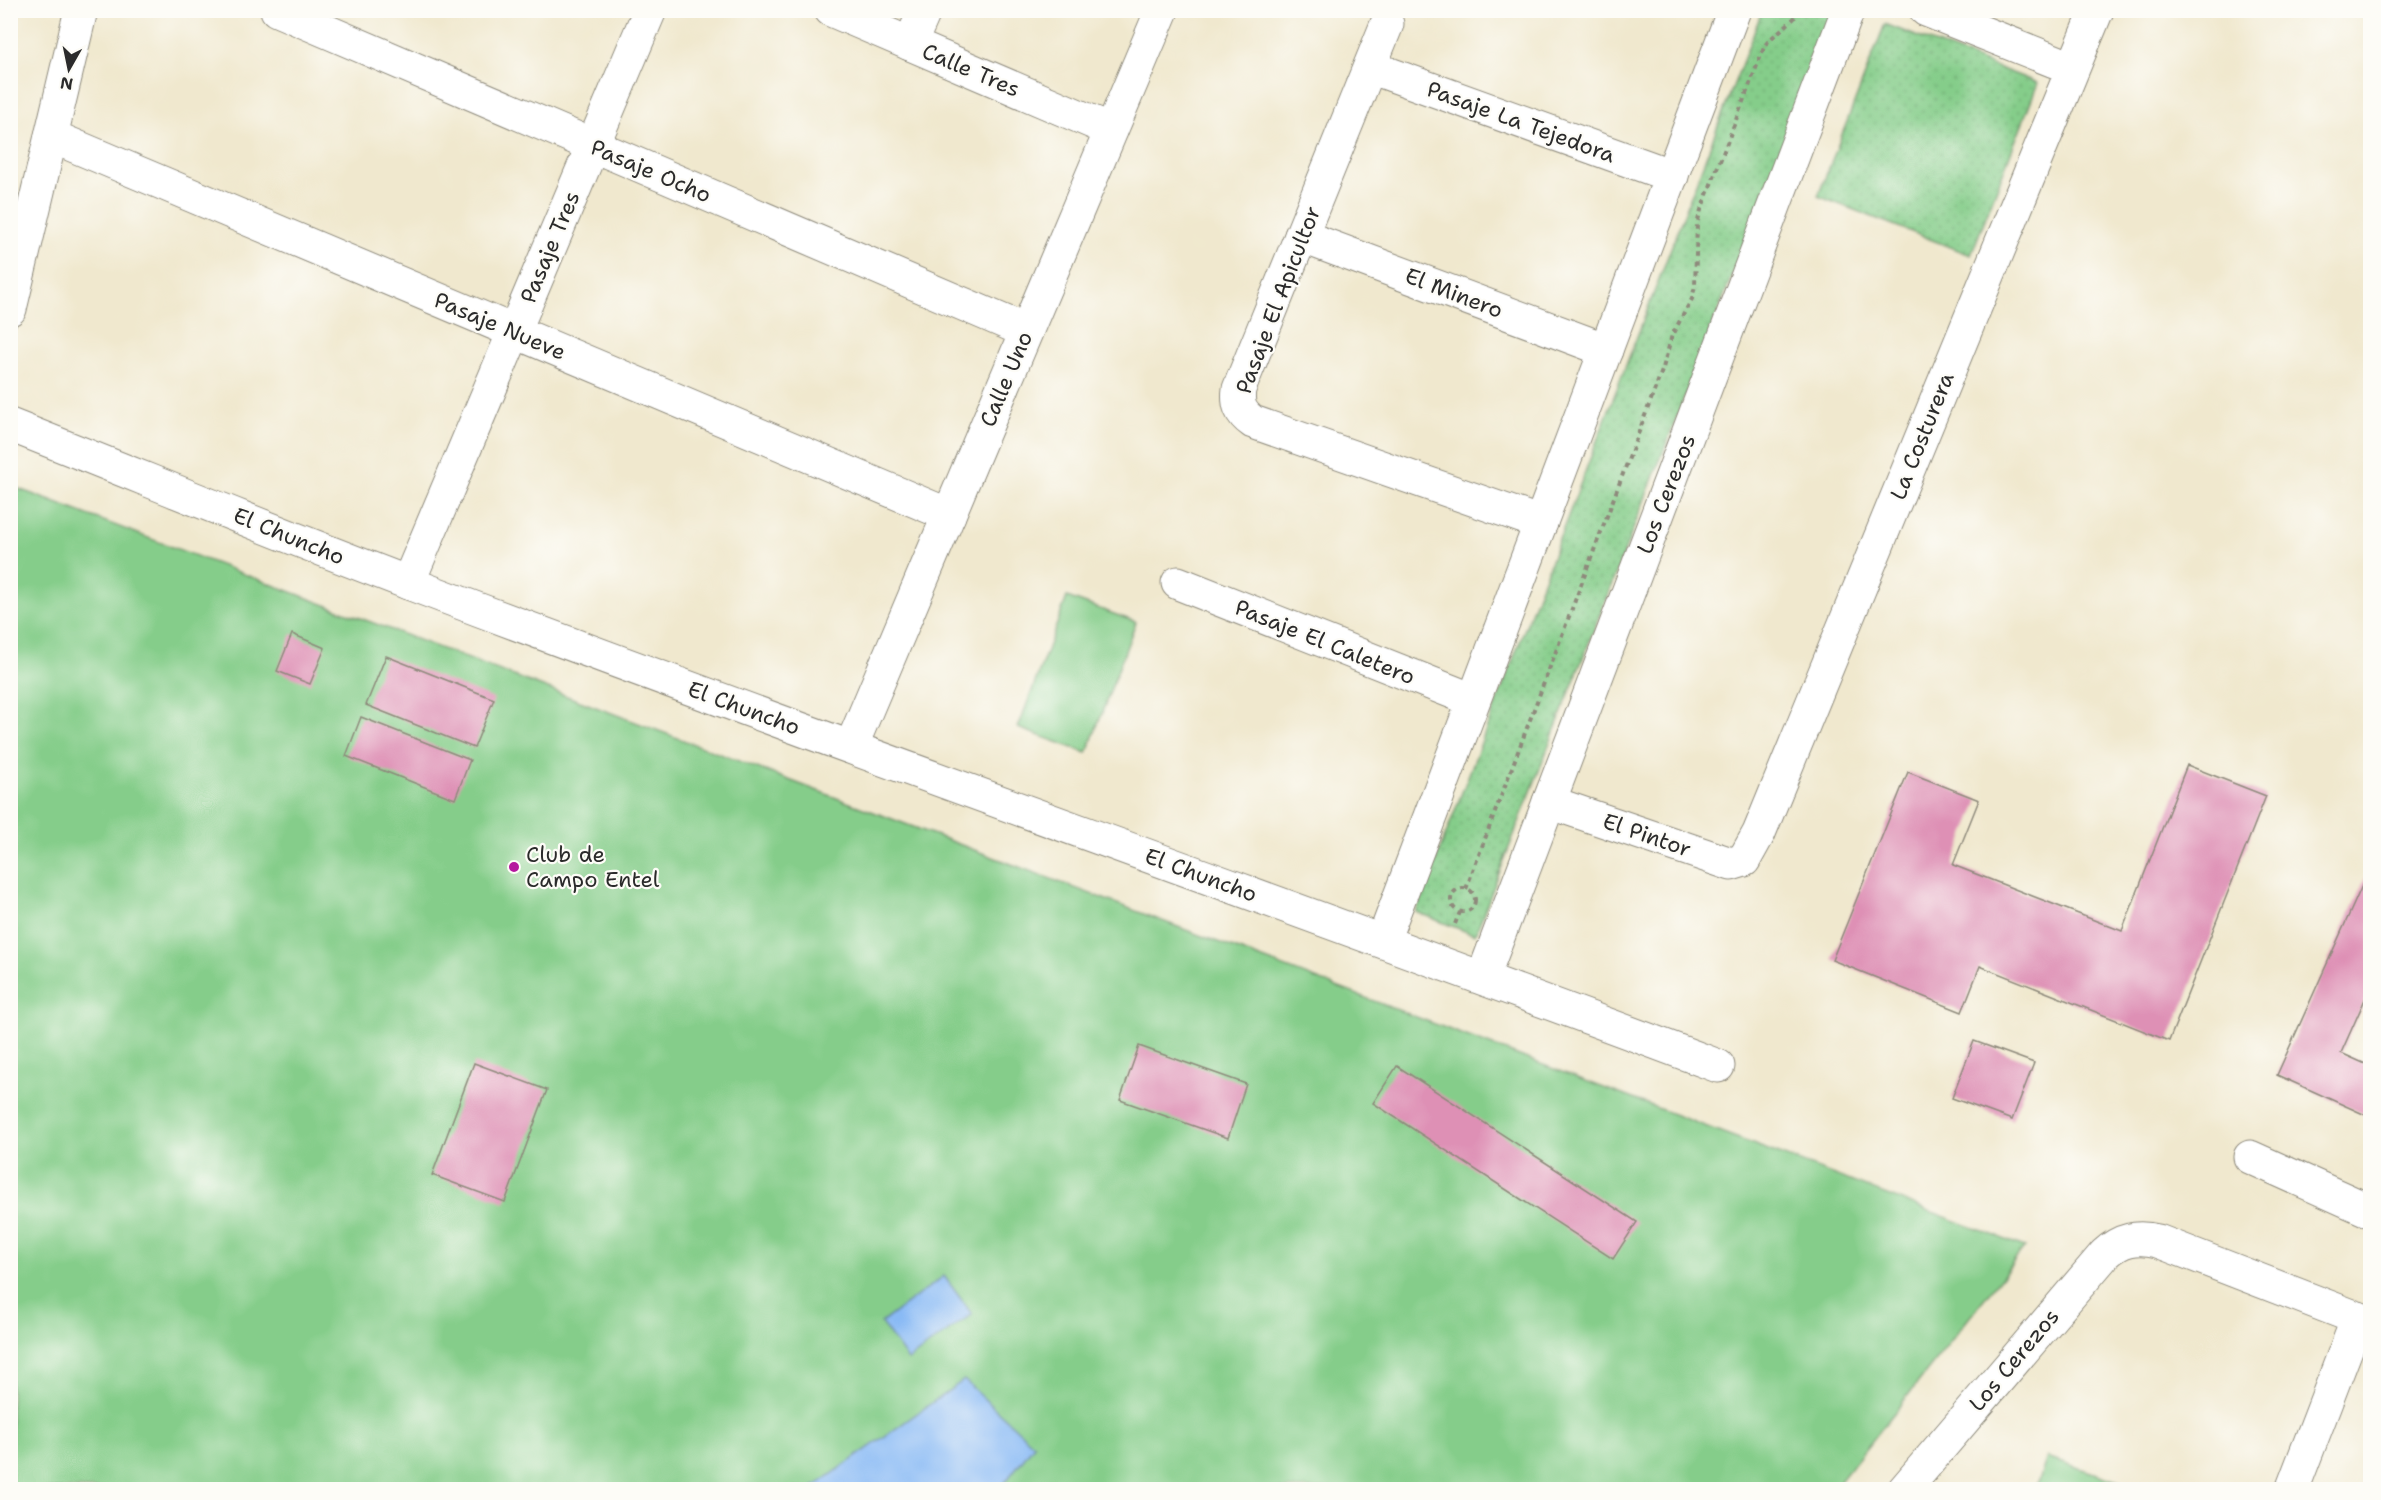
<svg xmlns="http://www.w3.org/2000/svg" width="2381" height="1500" font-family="'Shantell Sans',sans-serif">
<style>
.grass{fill:url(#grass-dots);stroke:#587c5a;stroke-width:1.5}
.pitch{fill:#85cd8a;stroke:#587c5a;stroke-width:1.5}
.water{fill:#89baf5;stroke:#5a7290;stroke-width:1.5}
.building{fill:#de90b5}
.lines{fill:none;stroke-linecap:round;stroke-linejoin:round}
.street-casing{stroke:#8e8a7c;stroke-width:35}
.secondary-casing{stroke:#8e8a7c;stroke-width:35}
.path{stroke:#8e8a7c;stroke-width:4;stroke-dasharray:4.5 4.5;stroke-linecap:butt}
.street{stroke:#fff;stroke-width:33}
.secondary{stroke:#fff;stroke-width:33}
.poi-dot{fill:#b5179e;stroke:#fdfcf7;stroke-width:2}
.labels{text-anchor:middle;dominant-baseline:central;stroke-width:4.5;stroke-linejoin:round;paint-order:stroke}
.street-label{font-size:22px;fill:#2b2b2b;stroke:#fdfcf7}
.poi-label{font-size:22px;fill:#2b2b2b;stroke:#fdfcf7;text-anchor:start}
</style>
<defs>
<pattern id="grass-dots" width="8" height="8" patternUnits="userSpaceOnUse" patternTransform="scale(1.5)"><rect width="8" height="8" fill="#85cd8a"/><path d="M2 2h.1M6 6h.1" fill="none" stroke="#73b077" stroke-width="1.8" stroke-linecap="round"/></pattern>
</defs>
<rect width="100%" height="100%" fill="#fdfcf7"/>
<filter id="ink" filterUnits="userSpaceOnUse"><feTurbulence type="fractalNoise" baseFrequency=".0167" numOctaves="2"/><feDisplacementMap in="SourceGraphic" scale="12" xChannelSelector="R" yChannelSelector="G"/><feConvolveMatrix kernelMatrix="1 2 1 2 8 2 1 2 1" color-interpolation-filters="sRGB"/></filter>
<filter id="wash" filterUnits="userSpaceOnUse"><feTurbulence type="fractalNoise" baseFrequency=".008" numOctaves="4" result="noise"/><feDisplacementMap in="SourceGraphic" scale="24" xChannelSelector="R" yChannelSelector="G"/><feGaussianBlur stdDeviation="1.35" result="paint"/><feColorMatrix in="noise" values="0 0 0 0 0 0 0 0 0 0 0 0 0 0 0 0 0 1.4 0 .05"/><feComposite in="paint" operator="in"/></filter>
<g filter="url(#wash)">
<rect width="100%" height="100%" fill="#f0e8ce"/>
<g class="grass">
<path d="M1762,11H1835L1475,935L1416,912Z"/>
<path d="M1885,24L2038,83L1971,255L1818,196Z"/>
</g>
<g class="pitch">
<path d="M11,486L2025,1247L1834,1489H11Z"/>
<path d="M1067,597L1136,622L1087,753L1018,728Z"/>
<path d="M2047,1457L2132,1486L2130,1489H2036Z"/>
</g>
<g class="water">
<path d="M944,1276L972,1314L908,1360L881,1323Z"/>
<path d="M964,1380L1034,1445L1000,1489H811Z"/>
</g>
<g id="blocks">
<g class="building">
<path d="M292,634L325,648L310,684L277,671Z"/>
<path d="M386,656L494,699L474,748L366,705Z"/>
<path d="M361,717L470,760L455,799L346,756Z"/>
<path d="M2187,765L2266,796L2169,1041L1980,966L1962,1012L1832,960L1908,772L1979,800L1953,865L2122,931Z"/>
<path d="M2370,868V988L2341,1053L2370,1066V1117L2277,1075Z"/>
<path d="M1974,1041L2034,1063L2012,1120L1952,1098Z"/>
<path d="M1139,1046L1246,1084L1228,1138L1120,1100Z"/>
<path d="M474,1063L547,1090L505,1202L432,1175Z"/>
<path d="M1397,1066L1637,1222L1613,1259L1373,1103Z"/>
</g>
</g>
</g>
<g filter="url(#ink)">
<use href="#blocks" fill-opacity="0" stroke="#8e8a7c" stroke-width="1.5"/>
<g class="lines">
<g class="street-casing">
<g id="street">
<path d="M277,10L1026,331"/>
<path d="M831,10L1111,130"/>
<path d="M1926,10L2072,68"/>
<path d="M1387,24L1239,389C1237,404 1240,413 1253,422L1541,523"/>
<path d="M910,44L925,10"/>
<path d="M1370,67L1672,176"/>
<path d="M51,136L949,515"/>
<path d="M1301,236L1606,350"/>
<path d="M10,309L81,10"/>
<path d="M10,425C144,478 277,533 411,584C845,749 1283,902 1718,1066"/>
<path d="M408,583L650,10"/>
<path d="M1178,583L1473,700"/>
<path d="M851,747L1162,10"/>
<path d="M1549,802L1731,864L1744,860L1759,833L2097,10"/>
<path d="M1383,941L1734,10"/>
<path d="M1483,977L1848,10"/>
<path d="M2250,1157L2370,1211"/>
<path d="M2292,1490L2358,1318"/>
</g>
</g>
<g class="secondary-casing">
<path id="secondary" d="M1904,1490L2105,1254C2121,1239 2137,1236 2158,1241L2370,1323"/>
</g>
<g class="path">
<circle cx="1463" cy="900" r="12"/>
<path d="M1466,889L1663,368L1672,335L1692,299L1695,286L1697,224L1701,210L1765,45C1776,32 1791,24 1801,10"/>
<path d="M1455,924L1460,912"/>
</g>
<use href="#street" class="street"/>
<use href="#secondary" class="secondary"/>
</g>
</g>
<circle class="poi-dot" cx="514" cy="867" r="6"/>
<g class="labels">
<g class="street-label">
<text transform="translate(971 70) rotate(23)">Calle Tres</text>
<text transform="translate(1521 122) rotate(20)">Pasaje La Tejedora</text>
<text transform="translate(651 171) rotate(23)">Pasaje Ocho</text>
<text transform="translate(550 247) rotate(-67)">Pasaje Tres</text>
<text transform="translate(1454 293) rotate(21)">El Minero</text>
<text transform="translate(1278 300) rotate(-69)">Pasaje El Apicultor</text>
<text transform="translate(500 326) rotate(23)">Pasaje Nueve</text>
<text transform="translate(1006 379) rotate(-67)">Calle Uno</text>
<text transform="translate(1922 436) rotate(-68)">La Costurera</text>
<text transform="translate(1666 494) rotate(-69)">Los Cerezos</text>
<text transform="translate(289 536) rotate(22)">El Chuncho</text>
<text transform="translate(1325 642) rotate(22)">Pasaje El Caletero</text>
<text transform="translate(744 708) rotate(20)">El Chuncho</text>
<text transform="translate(1647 835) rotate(19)">El Pintor</text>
<text transform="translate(1201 875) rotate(20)">El Chuncho</text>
<text transform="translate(2014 1360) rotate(-50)">Los Cerezos</text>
</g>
<g class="poi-label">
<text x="526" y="854">Club de<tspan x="526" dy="25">Campo Entel</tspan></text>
</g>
</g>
<rect width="2381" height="1500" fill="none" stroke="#fdfcf7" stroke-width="36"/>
<g transform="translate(69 69) rotate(189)" stroke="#fdfcf7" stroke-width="4.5" paint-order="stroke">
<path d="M0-4.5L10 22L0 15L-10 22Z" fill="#2b2b2b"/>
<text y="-9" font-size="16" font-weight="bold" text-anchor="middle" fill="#2b2b2b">N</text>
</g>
</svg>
